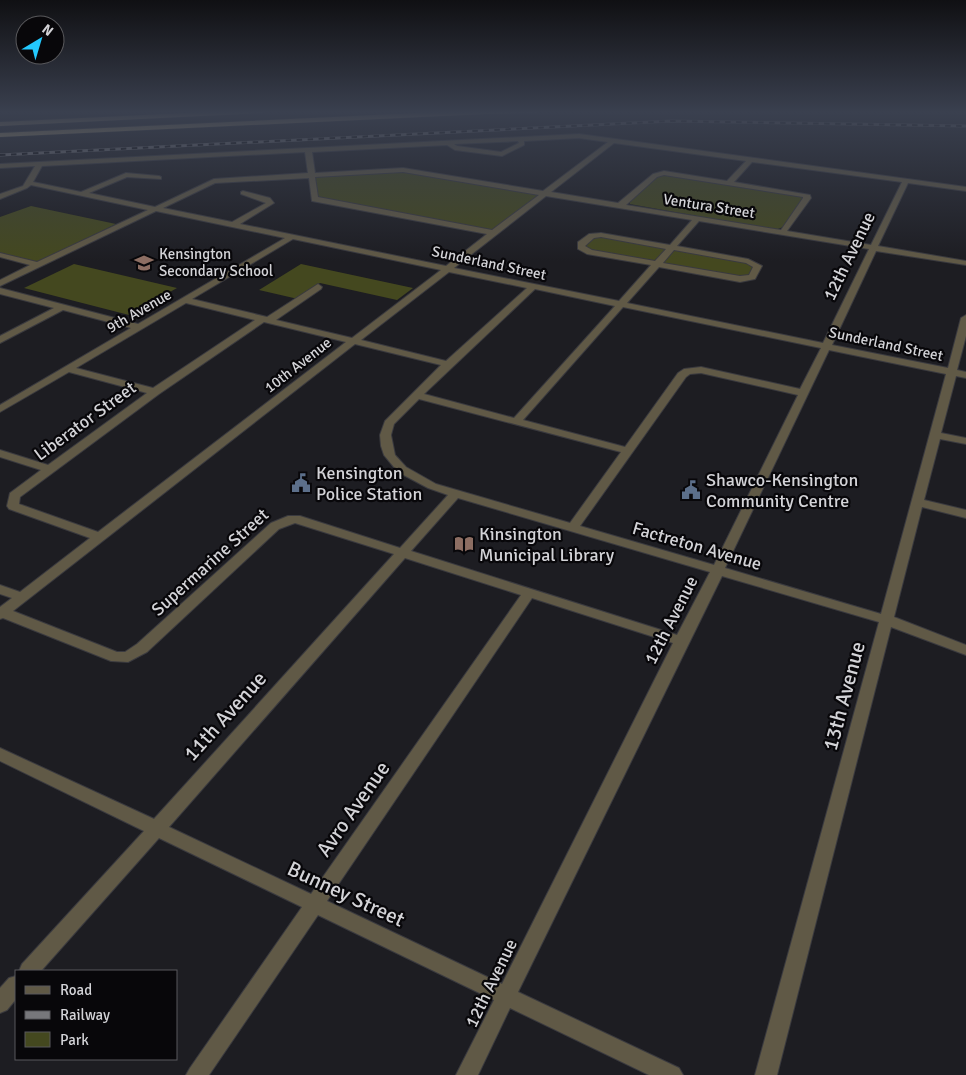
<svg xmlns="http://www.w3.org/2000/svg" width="966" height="1075" font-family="Signika,sans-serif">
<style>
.green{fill:#44481f}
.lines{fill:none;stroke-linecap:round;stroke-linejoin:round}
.minor-casing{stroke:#3a3a3f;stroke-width:2}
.motorway-casing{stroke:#3a3a3f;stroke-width:1}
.minor{fill:#605946;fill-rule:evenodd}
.motorway{fill:#bfac7c;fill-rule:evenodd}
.rail-casing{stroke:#77777b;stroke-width:3}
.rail{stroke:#08070a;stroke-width:2;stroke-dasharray:5.5;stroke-linecap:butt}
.labels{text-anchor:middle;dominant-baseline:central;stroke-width:4.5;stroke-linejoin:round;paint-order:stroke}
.far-street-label{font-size:15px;fill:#d3d3d7;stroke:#08070a}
.far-poi-label{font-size:15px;fill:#d3d3d7;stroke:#08070a;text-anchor:start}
.street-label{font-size:18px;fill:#d3d3d7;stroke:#08070a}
.poi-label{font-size:18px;fill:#d3d3d7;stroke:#08070a;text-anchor:start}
.near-street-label{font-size:21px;fill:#d3d3d7;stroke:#08070a}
</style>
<rect width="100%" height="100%" fill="#1d1d22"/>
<g class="green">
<path d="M407,171L537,194V196L496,228L490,230L317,198L314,179L318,176Z"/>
<path d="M666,174L803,197V198L783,227L775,230L630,204L629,202L658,175Z"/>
<path d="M31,206L116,224L40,261H30L0,254V217Z"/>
<path d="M601,235L748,261L758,266L746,278L584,250L583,241Z"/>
<path d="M74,264L177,288L129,315L24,288Z"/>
<path d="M301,264L413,288L397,300L320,283L298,299L259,290Z"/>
</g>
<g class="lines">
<g class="minor-casing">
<g id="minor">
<path d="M579,134L966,187V191L908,183L878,246L966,261V265L876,251L832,345L948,368L961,318L966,315V336L957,370L966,372V378L956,376L941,433L966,438V444L940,439L924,500L966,510V518L922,507L894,617L966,645V655L891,627L777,1075H755L879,622L722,576L518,992L679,1068L683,1075H649L510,1008L478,1075H456L494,1000L318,915L209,1075H186L190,1068L302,907L159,838L41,971H19L22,964L144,831L0,761V748L154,819L394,554L295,523L279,529L147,652L128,662L111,661L3,618L0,619V607L12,598L0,594V585L20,592L90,538L9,509L7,506L10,493L41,470L0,457V450L48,465L147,393L69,372L0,412V405L131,328L63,310L0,343V336L54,308L0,294V288L138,324L285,238L156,211L0,286V280L30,265L0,257V253L37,262L148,210L31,185L27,188L0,199V194L23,186L35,166L0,168V164ZM579,138L608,142L543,191L403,168L315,173L312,152L447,145L455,150L502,156L524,145V141ZM518,141L519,143L501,152L457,146L454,144ZM614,143L746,161L727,181L664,171L653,174L618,203L551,192ZM305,152L308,173L214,179L155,207L89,193L127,177L161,179V177L159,176L126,173L81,192L33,182L42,166ZM752,162L902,182L871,245L787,231L811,198L810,195L734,182ZM403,172L539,195L492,230L318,197L315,177ZM664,175L803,197V198L781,230L626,205L657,177ZM309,178L312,201L487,234L446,266L240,224L274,203L270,198L243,191L241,192V194L266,203L232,222L163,208L215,183ZM546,196L692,220L670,245L601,233L589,234L578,242V249L587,254L651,265L619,301L454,268ZM699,221L869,249L823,343L627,303L659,267L740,282L755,279L762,266L748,259L677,246ZM601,237L666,249L655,261L592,250L585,246L594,238ZM293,239L441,270L352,338L276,320L321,289L322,287L318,284L267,317L192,299ZM674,250L746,263L753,267L749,275L740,276L663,263ZM449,272L527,288L446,361L361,340ZM535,289L615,306L514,418L424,394ZM186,303L255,320L153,388L76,368ZM623,307L821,348L800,389L701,367L684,369L678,373L625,447L523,420ZM264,322L346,342L98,532L19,504L20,497L159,394ZM355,344L441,365L385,421L380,435L381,446L384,455L398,472L428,488L448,495L400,548L300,516H288L271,523L137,644L125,652H117L13,611ZM829,350L946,374L881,614L725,568ZM701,373L798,395L714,565L580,526L686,377L690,374ZM419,399L621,452L570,523L436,484L406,467L395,455L391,435L394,424ZM458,498L710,572L677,635L411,551ZM405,558L521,595L311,894L169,827ZM532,598L673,643L502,984L327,901Z"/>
<path d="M16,976V999L7,1010L0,1013V988L9,978Z"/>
</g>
</g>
<g class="motorway-casing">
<g id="motorway">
<path d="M226,111H265L262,113L0,126V122Z"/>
<path d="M458,111H539L536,113L484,114L0,137V133Z"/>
</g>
</g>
<use href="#minor" class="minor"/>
<use href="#motorway" class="motorway"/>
<g class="rail-casing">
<path id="rail" d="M0,155L671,121L966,126"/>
</g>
<use href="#rail" class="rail"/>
</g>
<linearGradient id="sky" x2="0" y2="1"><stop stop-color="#101013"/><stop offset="0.43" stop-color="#3a404f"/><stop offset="1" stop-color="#3a404f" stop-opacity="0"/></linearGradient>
<rect width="966" height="261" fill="url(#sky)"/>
<defs>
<g id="school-bare" transform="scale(1.5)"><path d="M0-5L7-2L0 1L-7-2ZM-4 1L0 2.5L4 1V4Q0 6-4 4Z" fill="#8d6e63" stroke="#08070a" stroke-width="2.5" paint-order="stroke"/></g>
<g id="civic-bare" transform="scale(1.5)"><path d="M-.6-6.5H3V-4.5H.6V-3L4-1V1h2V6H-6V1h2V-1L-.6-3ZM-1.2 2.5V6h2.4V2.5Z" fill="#5c6f8a" stroke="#08070a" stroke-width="2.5" paint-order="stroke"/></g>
<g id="library-bare" transform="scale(1.5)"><path d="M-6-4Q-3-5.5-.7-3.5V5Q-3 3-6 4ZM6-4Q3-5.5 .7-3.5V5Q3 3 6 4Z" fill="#8d6e63" stroke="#08070a" stroke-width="2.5" paint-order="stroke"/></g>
</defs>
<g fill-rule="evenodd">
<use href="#school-bare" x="144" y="263"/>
<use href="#civic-bare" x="301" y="483"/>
<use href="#civic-bare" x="691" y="490"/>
<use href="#library-bare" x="464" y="544"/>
</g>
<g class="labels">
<g class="far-street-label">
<text transform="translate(709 206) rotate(9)">Ventura Street</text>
<text transform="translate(489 263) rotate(12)">Sunderland Street</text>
<text transform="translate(139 311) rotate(-30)">9th Avenue</text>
<text transform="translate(886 344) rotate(12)">Sunderland Street</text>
<text transform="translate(298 365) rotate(-38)">10th Avenue</text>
</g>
<g class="far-poi-label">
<text x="159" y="254">Kensington<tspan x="159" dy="17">Secondary School</tspan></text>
</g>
<g class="street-label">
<text transform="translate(849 256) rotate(-64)">12th Avenue</text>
<text transform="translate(85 421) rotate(-36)">Liberator Street</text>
<text transform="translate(697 546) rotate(16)">Factreton Avenue</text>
<text transform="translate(210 562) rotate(-42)">Supermarine Street</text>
<text transform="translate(671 620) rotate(-63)">12th Avenue</text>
<text transform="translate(491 983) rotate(-64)">12th Avenue</text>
</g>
<g class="poi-label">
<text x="316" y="473">Kensington<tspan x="316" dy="21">Police Station</tspan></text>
<text x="706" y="480">Shawco-Kensington<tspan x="706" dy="21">Community Centre</tspan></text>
<text x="479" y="534">Kinsington<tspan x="479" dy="21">Municipal Library</tspan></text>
</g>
<g class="near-street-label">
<text transform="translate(844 696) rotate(-75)">13th Avenue</text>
<text transform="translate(225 716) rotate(-48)">11th Avenue</text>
<text transform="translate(353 809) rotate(-55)">Avro Avenue</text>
<text transform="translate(346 894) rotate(25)">Bunney Street</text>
</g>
</g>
<rect x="15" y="970" width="162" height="90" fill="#08070a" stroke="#59595c"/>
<rect x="25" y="986" width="25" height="8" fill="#605946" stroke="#59595c"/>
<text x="60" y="995" font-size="15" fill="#d3d3d7">Road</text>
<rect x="25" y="1011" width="25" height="8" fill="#77777b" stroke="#59595c"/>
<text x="60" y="1020" font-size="15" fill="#d3d3d7">Railway</text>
<rect x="25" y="1032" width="25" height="15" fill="#44481f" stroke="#59595c"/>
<text x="60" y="1045" font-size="15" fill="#d3d3d7">Park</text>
<g transform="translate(40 40) rotate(38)"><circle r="24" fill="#08070a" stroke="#59595c"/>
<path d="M0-4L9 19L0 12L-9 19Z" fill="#23c9fe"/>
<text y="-8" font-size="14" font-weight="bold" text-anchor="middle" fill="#d3d3d7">N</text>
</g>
</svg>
